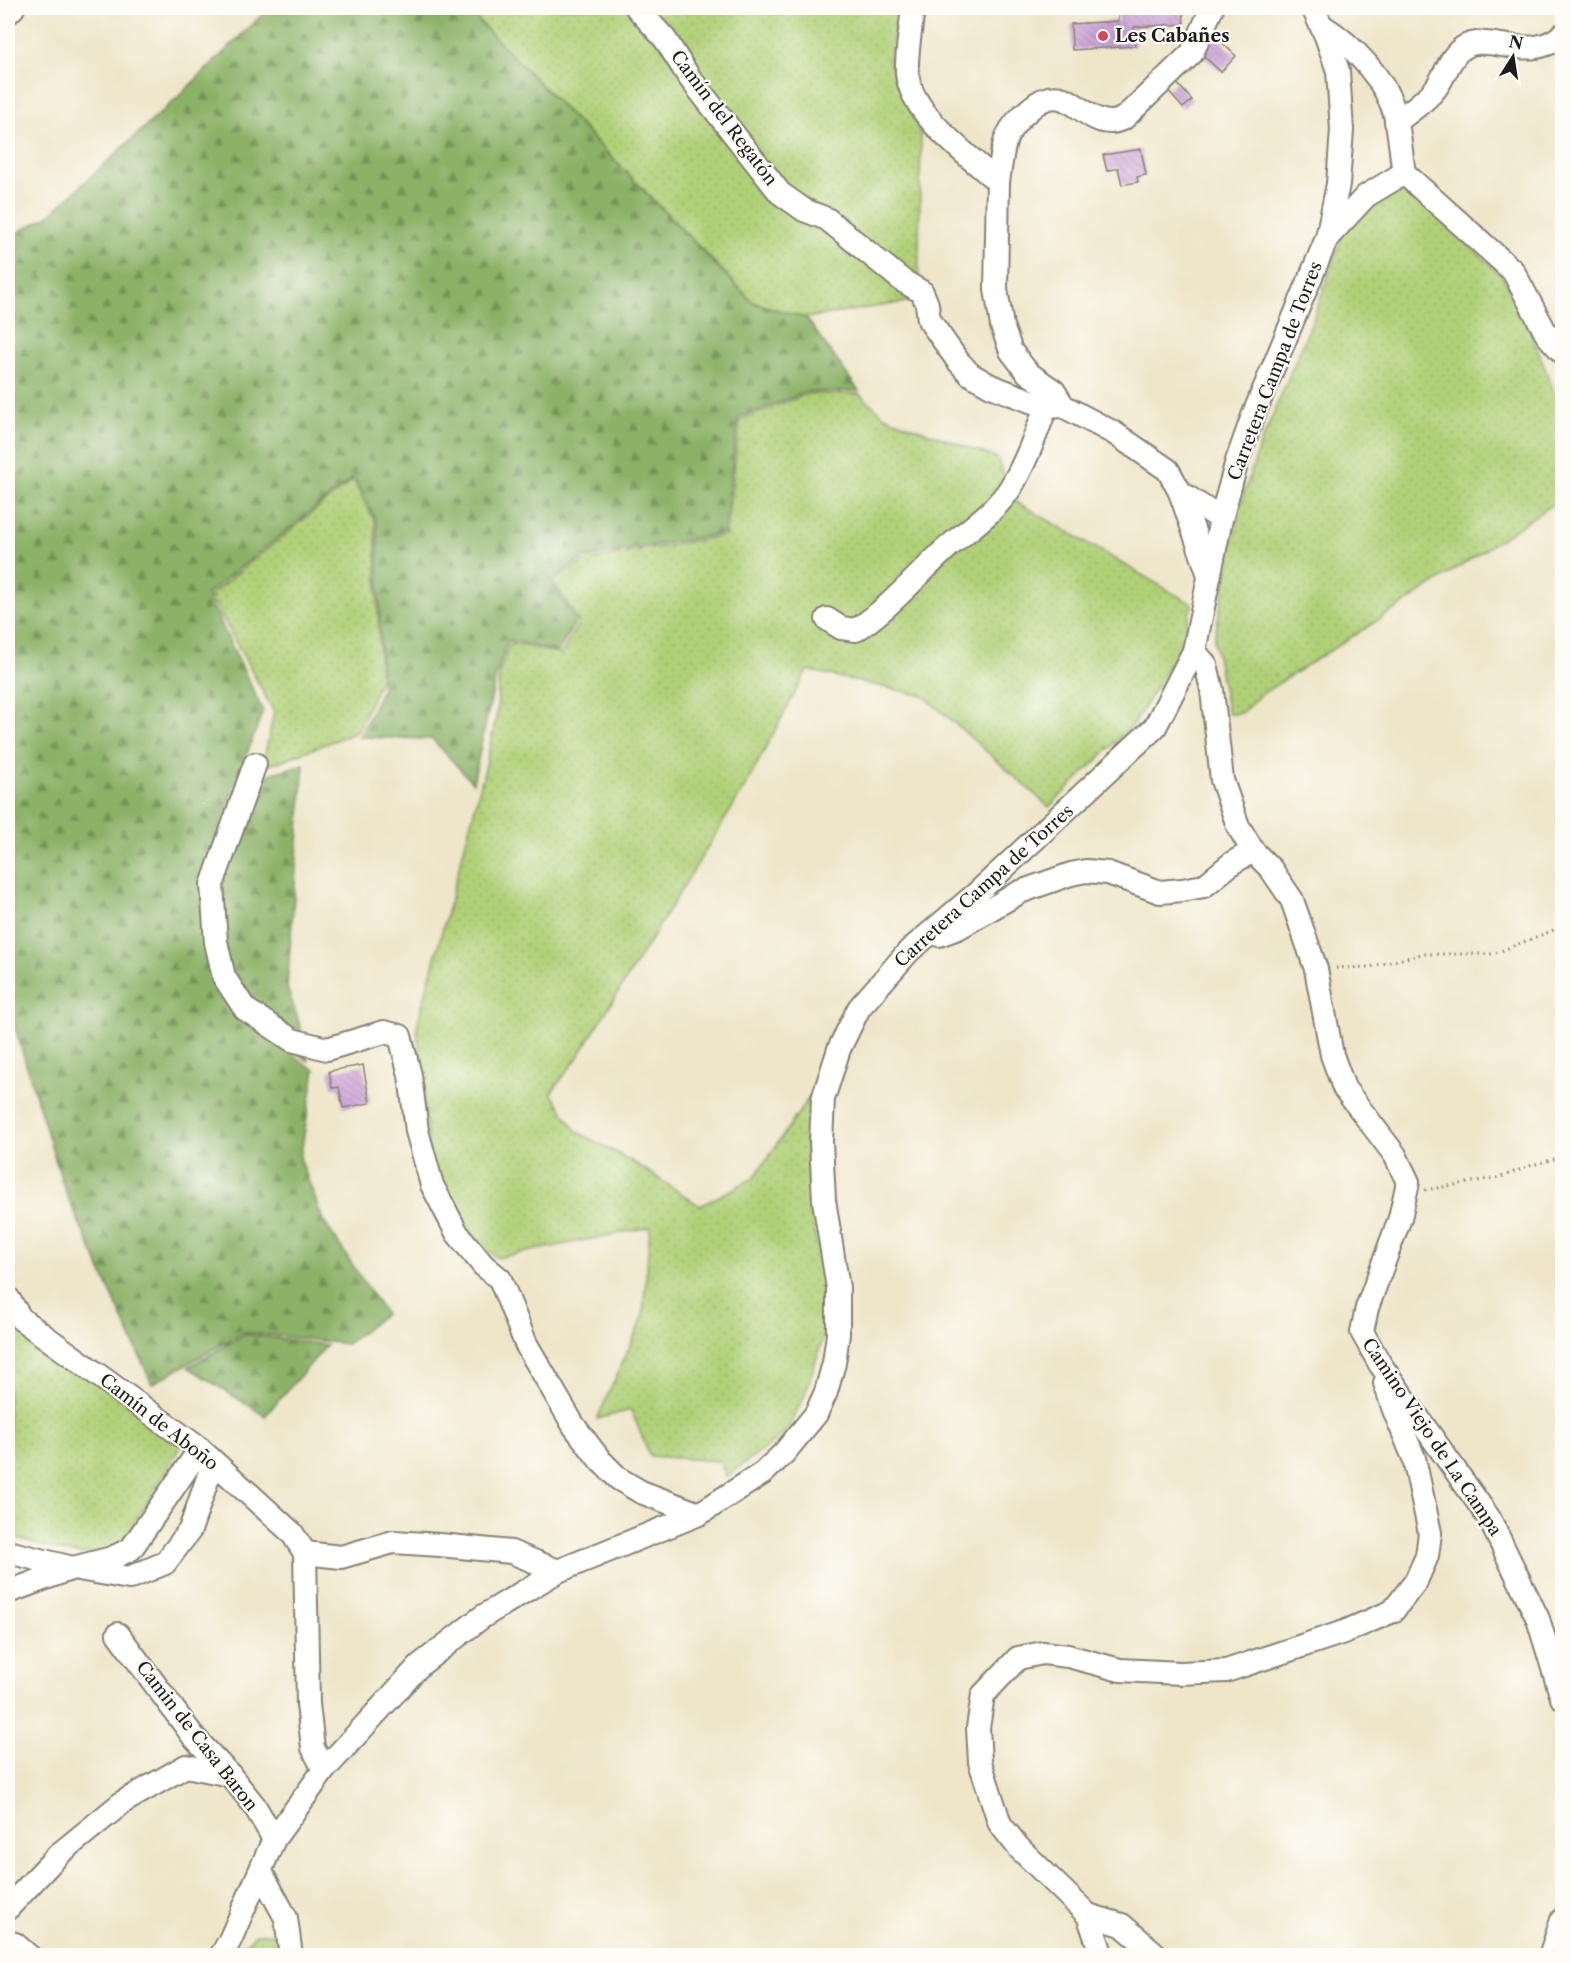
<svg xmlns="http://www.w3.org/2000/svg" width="1570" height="1963" font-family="'Libre Caslon Text',serif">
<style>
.grass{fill:url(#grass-dots);stroke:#66764a;stroke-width:1.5}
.forest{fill:url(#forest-firs);stroke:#546742;stroke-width:1.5}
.building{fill:url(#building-back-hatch)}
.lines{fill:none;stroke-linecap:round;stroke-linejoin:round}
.minor-casing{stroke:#868173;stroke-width:26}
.path{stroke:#868173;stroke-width:3;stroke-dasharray:1.5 4.5;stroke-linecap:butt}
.minor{stroke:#fff;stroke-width:22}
.poi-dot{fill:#d1495b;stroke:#fdfcf7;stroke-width:2}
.labels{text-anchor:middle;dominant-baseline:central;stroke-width:4.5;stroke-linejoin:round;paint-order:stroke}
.poi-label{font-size:18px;font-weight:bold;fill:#1c1c1c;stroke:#fdfcf7;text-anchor:start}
.street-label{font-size:18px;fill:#1c1c1c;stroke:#fdfcf7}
</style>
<defs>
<pattern id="grass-dots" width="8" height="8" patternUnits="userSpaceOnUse" patternTransform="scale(1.5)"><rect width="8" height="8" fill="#b0d077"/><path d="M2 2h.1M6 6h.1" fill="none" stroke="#97b266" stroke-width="1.8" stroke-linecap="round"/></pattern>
<pattern id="forest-firs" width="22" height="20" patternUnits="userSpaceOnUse" patternTransform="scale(1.5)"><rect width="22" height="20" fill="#8cb268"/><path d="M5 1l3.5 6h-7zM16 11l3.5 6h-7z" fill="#729055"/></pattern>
<pattern id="building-back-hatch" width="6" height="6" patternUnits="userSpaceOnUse" patternTransform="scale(1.5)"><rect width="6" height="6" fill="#caa1d6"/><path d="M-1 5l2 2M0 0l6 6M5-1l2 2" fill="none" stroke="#ad8ab7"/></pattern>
</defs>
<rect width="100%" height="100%" fill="#fdfcf7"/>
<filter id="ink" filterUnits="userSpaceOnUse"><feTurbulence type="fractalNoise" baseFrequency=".0167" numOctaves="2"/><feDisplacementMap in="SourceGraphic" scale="12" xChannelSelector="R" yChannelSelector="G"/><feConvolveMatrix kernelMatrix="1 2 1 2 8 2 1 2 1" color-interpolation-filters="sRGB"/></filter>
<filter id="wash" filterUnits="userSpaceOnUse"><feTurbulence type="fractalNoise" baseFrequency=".008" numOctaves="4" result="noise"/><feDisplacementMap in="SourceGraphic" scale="24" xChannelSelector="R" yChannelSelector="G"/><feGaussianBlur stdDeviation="1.35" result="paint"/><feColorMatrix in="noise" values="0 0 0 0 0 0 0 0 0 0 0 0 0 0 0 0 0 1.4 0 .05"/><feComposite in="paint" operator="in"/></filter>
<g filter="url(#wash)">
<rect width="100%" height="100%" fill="#efe6ca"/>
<g class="grass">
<path d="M466,8H899L889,61L921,136L918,300L806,318L753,302Z"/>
<path d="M1386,189H1407L1501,274L1526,319L1562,413V498L1405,603L1260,695L1242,713L1228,714L1214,640L1239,510L1258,450L1312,322L1345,228Z"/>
<path d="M807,394H859L886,417L997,458L1005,477L998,491L1192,604L1180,647L1134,724L1049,807L924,696L807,670L745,787L580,1054L551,1093L576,1131L638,1165L700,1206L754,1178L812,1093L806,1144L810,1211L825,1285L824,1335L805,1394L786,1433L726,1477L720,1461L650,1456L631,1410L597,1419L643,1317L650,1227L497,1258L457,1224L429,1158L417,1026L485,769L497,713L499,672L511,643L561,654L579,622L553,581L585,561L726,535L740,420Z"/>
<path d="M353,480L375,522L380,680L357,732L262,768L274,712L210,595Z"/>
<path d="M8,1319L182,1444L124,1542C84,1566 47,1547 8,1535Z"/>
<path d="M268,1933L277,1936L282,1956H237L243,1946L256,1934Z"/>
</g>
<g class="forest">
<path d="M269,8H466L753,303L806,318L859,391L806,392L738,418L724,533L584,558L550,580L576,621L558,652L509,640L497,671L473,783L432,739L359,737L382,689L377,522L354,477L207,594L263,711L203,871L208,957L236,1016L315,1070L300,1158L323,1220L385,1314L347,1344L244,1332L152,1384L65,1191L8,1005V237L47,217L180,95Z"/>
<path d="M304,764L287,988L297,1016L309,1061L291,1050L211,956L218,837L263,776Z"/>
<path d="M245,1334L327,1345L265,1416L188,1367Z"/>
</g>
<g id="blocks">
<g class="building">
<path d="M1118,8H1183L1184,24L1134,27L1135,46L1072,50L1071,24L1118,21Z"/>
<path d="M1214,35L1236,56L1221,72L1198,51Z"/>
<path d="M1176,82L1192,100L1183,108L1167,90Z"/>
<path d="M1141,149L1146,175L1137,177L1138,182L1122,185L1118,168L1107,171L1103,155Z"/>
<path d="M363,1065L370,1103L343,1108L339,1087L332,1088L329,1071Z"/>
</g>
</g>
</g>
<g filter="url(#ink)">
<use href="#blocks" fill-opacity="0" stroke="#868173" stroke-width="1.5"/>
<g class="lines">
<g class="minor-casing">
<g id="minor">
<path d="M637,8L665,39L689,77L780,193L804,210L827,219L903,281L922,292L927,304L929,320L958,361L970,374L991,386L1046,407L1063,406"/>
<path d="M913,8C911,28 906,52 907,73C911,115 968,155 998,182L996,289L1002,326L1011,351L1028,373L1054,391L1063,406"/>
<path d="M8,13L13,8"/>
<path d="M1321,25C1353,45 1387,80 1396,118C1400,136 1401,155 1404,173"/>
<path d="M1396,122C1409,112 1430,98 1438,85C1446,73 1451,55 1464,47C1490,32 1528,64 1562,35"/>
<path d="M998,182C1004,145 1001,133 1031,108C1067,77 1081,123 1111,122C1115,122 1120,120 1124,118L1192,53L1212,8"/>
<path d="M1327,238L1366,196L1404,173L1513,271L1547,335L1562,352"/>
<path d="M1063,406L1114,433L1168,470L1180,492L1221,519"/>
<path d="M1180,492L1209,575"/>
<path d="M827,619L841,628L856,630C891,607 917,575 948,547C970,528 995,512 1011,487C1026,462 1036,434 1046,407"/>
<path d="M1194,651L1206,665L1212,690L1222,780L1238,826L1253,851L1271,869L1292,900L1316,969L1332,1055L1344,1088L1395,1155L1408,1182L1400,1218L1367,1308L1362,1332L1380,1364L1489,1518L1538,1619L1562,1698"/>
<path d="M255,764L212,885L216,942L224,977L245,1009L292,1040L327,1049L384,1032L400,1036L410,1075L417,1131L432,1185L457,1233L483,1265L500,1279L526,1344L574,1426L600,1460L619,1479L641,1492L699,1514"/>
<path d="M939,935L958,928L1020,892L1071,874L1086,871L1108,873L1160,892L1182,890L1204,886L1232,863L1253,851"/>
<path d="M8,1298L21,1319L200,1449L292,1533L305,1553L308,1704L313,1748L324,1770"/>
<path d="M8,1552L73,1568L129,1578L165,1563L190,1530L213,1463"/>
<path d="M305,1553L341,1557L393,1542L440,1545L511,1552L558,1571"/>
<path d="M8,1592L73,1568L112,1558L131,1549L200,1449"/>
<path d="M118,1634L193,1736L230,1775L254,1805L274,1839"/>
<path d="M261,1872L286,1918L291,1956"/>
<path d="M8,1908L58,1855L123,1802L186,1766L230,1775"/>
<path d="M1088,1915L1122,1925L1158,1956"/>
<path d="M8,1942L15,1944L29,1956"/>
<path d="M221,1956L230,1940L274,1839L324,1770L420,1665L482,1617L558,1571L699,1514L763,1473L784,1453L816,1414L826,1392L834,1363L838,1334V1288L824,1200L821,1142L823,1099L839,1049L859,1008L909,951L976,894L1155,727L1194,651L1221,519L1237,461L1253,416L1327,238L1338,184L1342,130L1338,71L1326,36L1313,8"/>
<path d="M1102,1956L1088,1915L1019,1848L1000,1824L980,1762L978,1728L983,1695L1018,1658L1043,1653L1068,1656L1120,1670L1181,1673L1226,1671L1344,1632L1393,1611L1416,1581L1427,1556L1430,1533L1414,1458L1394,1410L1385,1383"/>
<path d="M1550,1956L1562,1920"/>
</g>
</g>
<g class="path">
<path d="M1336,968L1370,967L1422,954H1493L1554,930L1562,929"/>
<path d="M1425,1190L1501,1177L1529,1166L1562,1157"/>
</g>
<use href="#minor" class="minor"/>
</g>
</g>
<circle class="poi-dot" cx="1103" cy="36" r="6"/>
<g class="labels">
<g class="poi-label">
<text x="1115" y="36">Les Cabañes</text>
</g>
<g class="street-label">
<text transform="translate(724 118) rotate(53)">Camín del Regatón</text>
<text transform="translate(1275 371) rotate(-69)">Carretera Campa de Torres</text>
<text transform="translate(984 886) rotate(-42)">Carretera Campa de Torres</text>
<text transform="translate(159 1422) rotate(38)">Camín de Aboño</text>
<text transform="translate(1432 1437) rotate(56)">Camino Viejo de La Campa</text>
<text transform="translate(197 1736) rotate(52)">Camin de Casa Baron</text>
</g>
</g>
<rect width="1570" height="1963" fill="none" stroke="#fdfcf7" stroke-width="30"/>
<g transform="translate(1513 57) rotate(12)" stroke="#fdfcf7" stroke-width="4.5" paint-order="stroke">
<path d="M0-4.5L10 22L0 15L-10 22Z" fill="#1c1c1c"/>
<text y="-9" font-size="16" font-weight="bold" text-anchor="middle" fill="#1c1c1c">N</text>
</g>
</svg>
